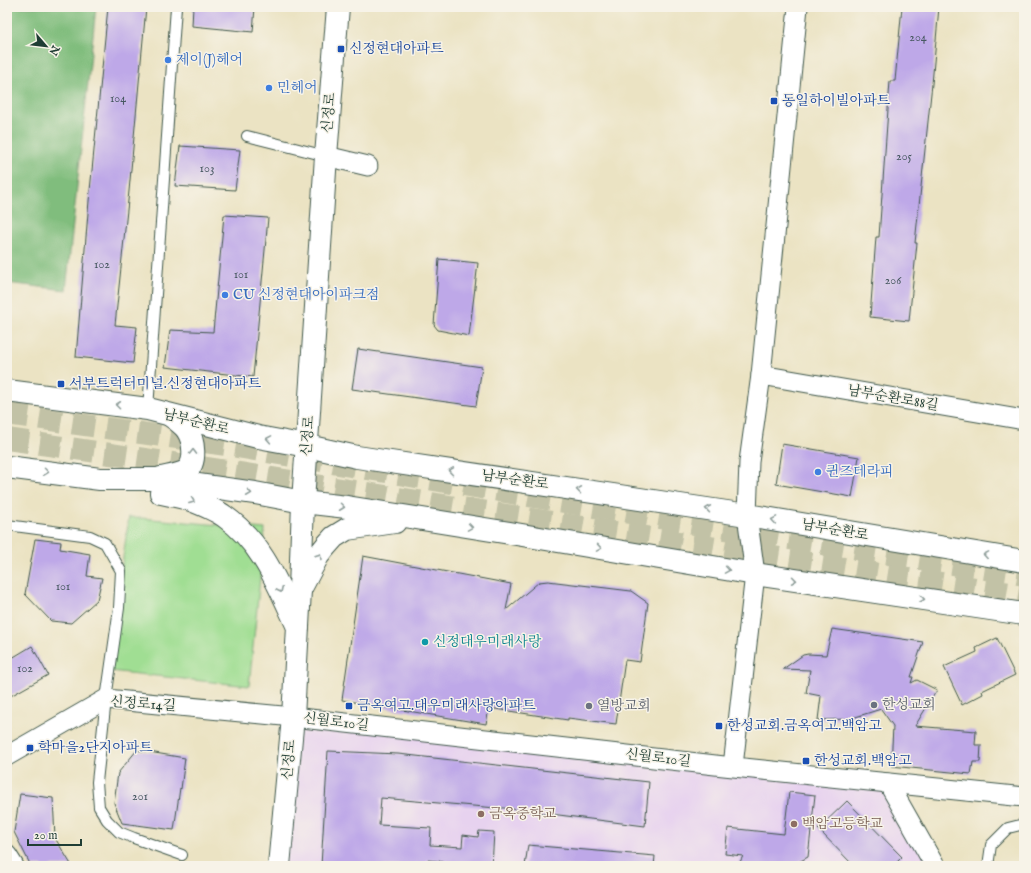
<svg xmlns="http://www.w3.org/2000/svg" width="1031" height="873" font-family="'IM FELL English','Noto Serif KR',serif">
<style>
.built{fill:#e7d2ef}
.green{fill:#a0de93;stroke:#608e64}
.forest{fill:#80bd7d;stroke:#507d58}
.building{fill:#bea8e8}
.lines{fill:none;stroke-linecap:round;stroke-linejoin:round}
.primary-tunnel{stroke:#c2c2a6;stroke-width:22;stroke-dasharray:22 11;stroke-linecap:butt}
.lane-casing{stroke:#3e5649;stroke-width:12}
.street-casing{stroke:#3e5649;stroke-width:21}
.secondary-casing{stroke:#3e5649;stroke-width:24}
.primary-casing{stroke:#3e5649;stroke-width:24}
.lane{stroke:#fff;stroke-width:10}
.street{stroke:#fff;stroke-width:19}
.secondary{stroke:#fff;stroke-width:22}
.primary{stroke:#fff;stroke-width:22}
.oneway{stroke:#8f9e9a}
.transit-dot{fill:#1a4fb4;stroke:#f7f3e8;stroke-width:1.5}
.shop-dot{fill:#3f7fe0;stroke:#f7f3e8;stroke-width:1.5}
.culture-dot{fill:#0f9aa8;stroke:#f7f3e8;stroke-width:1.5}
.worship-dot{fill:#6b7280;stroke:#f7f3e8;stroke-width:1.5}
.education-dot{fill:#8d6e63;stroke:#f7f3e8;stroke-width:1.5}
.labels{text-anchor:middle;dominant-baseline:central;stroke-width:3;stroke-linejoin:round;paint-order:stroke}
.number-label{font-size:12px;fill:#475861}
.transit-label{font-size:14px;fill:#164399;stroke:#f7f3e8;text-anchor:start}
.shop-label{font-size:14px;fill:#366cbe;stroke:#f7f3e8;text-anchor:start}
.street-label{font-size:14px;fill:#1f3d34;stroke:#f7f3e8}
.culture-label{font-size:14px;fill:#0d838f;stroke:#f7f3e8;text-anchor:start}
.worship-label{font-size:14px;fill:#5b616d;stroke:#f7f3e8;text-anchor:start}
.education-label{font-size:14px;fill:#785e54;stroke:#f7f3e8;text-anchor:start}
</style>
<rect width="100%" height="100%" fill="#f7f3e8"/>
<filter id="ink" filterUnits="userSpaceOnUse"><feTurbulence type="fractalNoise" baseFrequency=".025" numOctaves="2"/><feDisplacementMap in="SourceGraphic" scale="8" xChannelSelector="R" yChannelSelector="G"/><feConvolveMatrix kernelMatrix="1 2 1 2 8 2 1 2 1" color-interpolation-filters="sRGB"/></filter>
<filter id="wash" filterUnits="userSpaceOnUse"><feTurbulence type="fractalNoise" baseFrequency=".012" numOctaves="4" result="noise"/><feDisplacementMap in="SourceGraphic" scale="16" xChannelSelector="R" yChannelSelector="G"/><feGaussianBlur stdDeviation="0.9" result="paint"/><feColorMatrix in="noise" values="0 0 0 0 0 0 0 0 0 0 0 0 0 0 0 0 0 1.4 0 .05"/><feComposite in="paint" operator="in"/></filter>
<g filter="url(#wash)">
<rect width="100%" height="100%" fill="#ebe3c3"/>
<path class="built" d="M293,717L888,783L935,866H279Z"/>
<path class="green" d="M129,517L265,529L249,686L110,671L121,571Z"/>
<path class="forest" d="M7,7H96L66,290L7,283Z"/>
<g id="blocks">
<g class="building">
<path d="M108,7H146L129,191L115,325L137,327L133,363L76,357L89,201Z"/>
<path d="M193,7H255L253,32L192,26Z"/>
<path d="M902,7H939L932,84L915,243H917L909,321L870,317L876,237H879L890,81H895Z"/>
<path d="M180,146L240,150L235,190L175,186Z"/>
<path d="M224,215L268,218L253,377L165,367L170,330L213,332Z"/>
<path d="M439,259L478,263L469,336L438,330L434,325Z"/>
<path d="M358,349L482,367L476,406L352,389Z"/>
<path d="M782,444L859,457L852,497L776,484Z"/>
<path d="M35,539L61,542L60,549L90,554L87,576L102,578L97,600L71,623L51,621L25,594Z"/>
<path d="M363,556L511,584L506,610L539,582L548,581L631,591L648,603L640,662L625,660L616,724L568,718V720L489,708L486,724L342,700Z"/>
<path d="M832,629L923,642L911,677H913L911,683L917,680L937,690L915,726L976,731L975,745H981L980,762H973L971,774L891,766L893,726L881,709L849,719L818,720L821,696L806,693L810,670L783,669L803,655L808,654L826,655Z"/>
<path d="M997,638L1015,675L982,691L983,694L962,705L944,667L977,652L976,648Z"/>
<path d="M32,646L48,675L7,698V661Z"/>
<path d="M137,750L185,758L181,789L180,788L174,830L122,823L114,803L118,773Z"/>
<path d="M328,751L398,754L649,782L645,826L496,807V808L381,798L379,825L431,828L430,845L462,847L463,835L478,837L479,831L494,832L492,866H461V863L427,860L426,866H321Z"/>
<path d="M789,792L815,795L808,857L791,866H738L743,856L725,854L728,828L784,834Z"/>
<path d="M20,794L53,798L55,838L72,866H31L14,832Z"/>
<path d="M847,801L902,857L893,866H854L818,829Z"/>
<path d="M528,845L655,856L654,866H525Z"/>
</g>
</g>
</g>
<g filter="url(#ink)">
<use href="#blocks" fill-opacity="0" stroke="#3e5649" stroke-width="1"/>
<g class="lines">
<g class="primary-tunnel">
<path d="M7,414L226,445L737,531L1024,575"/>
<path d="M7,439L227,471L894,576L1024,595"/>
</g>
<g class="lane-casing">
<g id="lane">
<path d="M247,136L326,156"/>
<path d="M148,409L176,7"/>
<path d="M7,525L90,536L105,543L121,571L119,608L106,699L97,782L99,807L107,820L119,832L134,838L182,855"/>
<path d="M988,866L991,845L1008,828L1024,824"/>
</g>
</g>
<g class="street-casing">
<g id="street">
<path d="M326,156L368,166"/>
<path d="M761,375L1024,420"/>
<path d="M7,756L106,699L293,717L724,766L1024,797"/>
<path d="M733,766L755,574L747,515L749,462L761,375L798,7"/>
<path d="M888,783L935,866"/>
<path d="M7,855L14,866"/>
</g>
</g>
<g class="secondary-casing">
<path id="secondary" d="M279,866L293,717L300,590L303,502L326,156L338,7"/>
</g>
<g class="primary-casing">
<g id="primary">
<path d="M7,391L148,409L258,437L307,446L357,457L747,515L1024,561"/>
<path d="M7,467L100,479H155L255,493L303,502L347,507L516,534L755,574L1024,614"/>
<path d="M161,478C169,476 179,475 186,471C197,463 194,440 187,430C183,424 176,420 170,415"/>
<path d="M161,493C171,495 182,497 191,500C201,504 216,510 224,516C263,543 279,587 298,627"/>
<path d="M300,590L318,556L326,546L334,537L347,529L395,522"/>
</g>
</g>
<use href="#lane" class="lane"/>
<use href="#street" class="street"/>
<use href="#secondary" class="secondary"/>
<use href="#primary" class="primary"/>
</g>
<defs><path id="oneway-chevron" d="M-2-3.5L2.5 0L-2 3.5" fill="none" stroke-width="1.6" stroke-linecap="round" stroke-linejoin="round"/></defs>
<g class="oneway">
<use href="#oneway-chevron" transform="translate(118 405) rotate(-173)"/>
<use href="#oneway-chevron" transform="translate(269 439) rotate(-170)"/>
<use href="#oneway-chevron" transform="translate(193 452) rotate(-89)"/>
<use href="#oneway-chevron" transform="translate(451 471) rotate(-172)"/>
<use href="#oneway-chevron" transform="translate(46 472) rotate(7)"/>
<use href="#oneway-chevron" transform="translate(579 490) rotate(-172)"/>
<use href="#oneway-chevron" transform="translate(249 493) rotate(8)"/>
<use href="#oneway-chevron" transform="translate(192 501) rotate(21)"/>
<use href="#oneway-chevron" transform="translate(342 507) rotate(7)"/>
<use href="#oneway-chevron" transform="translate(708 509) rotate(-172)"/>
<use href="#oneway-chevron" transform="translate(774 520) rotate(-170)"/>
<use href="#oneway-chevron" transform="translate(470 527) rotate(9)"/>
<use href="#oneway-chevron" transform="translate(599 548) rotate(9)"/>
<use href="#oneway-chevron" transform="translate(986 555) rotate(-170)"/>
<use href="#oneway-chevron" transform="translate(319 556) rotate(-58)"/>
<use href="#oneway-chevron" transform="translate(727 570) rotate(9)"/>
<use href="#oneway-chevron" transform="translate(794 580) rotate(8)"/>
<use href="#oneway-chevron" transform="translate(280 590) rotate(65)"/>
<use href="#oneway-chevron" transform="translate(922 599) rotate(8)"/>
</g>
</g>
<g class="transit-dot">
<rect x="337" y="45" width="8" height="8" rx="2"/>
<rect x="770" y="97" width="8" height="8" rx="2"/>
<rect x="57" y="380" width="8" height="8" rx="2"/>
<rect x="345" y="702" width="8" height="8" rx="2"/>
<rect x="715" y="722" width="8" height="8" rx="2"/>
<rect x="26" y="744" width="8" height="8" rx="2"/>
<rect x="802" y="757" width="8" height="8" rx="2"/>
</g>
<g class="shop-dot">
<circle cx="168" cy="60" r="4"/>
<circle cx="269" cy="88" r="4"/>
<circle cx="225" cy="295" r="4"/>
<circle cx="818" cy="472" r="4"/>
</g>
<circle class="culture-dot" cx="425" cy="642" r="4"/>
<g class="worship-dot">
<circle cx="874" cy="705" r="4"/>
<circle cx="589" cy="706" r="4"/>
</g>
<g class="education-dot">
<circle cx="481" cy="814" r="4"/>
<circle cx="794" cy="824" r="4"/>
</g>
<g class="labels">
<g class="number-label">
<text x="918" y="37">204</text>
<text x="118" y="98">104</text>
<text x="904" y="156">205</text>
<text x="207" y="168">103</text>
<text x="102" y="264">102</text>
<text x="241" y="274">101</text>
<text x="893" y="280">206</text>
<text x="63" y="586">101</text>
<text x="25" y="668">102</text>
<text x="140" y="796">201</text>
</g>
<g class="transit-label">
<text x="349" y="49">신정현대아파트</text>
<text x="782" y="101">동일하이빌아파트</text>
<text x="69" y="384">서부트럭터미널.신정현대아파트</text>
<text x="357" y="706">금옥여고.대우미래사랑아파트</text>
<text x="727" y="726">한성교회.금옥여고.백암고</text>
<text x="38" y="748">학마을2단지아파트</text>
<text x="814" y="761">한성교회.백암고</text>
</g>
<g class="shop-label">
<text x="176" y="60">제이(J)헤어</text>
<text x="277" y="88">민헤어</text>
<text x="233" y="295">CU 신정현대아이파크점</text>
<text x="826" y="472">퀸즈테라피</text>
</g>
<g class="street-label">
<text transform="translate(329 113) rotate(-85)">신정로</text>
<text transform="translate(893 398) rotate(10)">남부순환로88길</text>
<text transform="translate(196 422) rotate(14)">남부순환로</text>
<text transform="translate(308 436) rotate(-86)">신정로</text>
<text transform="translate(515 480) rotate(8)">남부순환로</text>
<text transform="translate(835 530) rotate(10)">남부순환로</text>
<text transform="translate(143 704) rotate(4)">신정로14길</text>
<text transform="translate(336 722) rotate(7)">신월로10길</text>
<text transform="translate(658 758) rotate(7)">신월로10길</text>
<text transform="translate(289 760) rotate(-85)">신정로</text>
</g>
<g class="culture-label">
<text x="433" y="642">신정대우미래사랑</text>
</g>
<g class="worship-label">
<text x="882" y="705">한성교회</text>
<text x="597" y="706">열방교회</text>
</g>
<g class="education-label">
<text x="489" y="814">금옥중학교</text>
<text x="802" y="824">백암고등학교</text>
</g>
</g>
<rect width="1031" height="873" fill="none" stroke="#f7f3e8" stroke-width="24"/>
<g transform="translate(46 46) rotate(118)" stroke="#f7f3e8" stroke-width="3" paint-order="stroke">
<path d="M0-3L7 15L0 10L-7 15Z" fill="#1f3d34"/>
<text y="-6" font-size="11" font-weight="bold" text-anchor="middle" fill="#1f3d34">N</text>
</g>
<path d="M28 839v6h53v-6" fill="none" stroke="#1f3d34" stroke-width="2"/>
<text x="34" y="839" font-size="12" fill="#1f3d34" stroke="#f7f3e8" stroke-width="3" paint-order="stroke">20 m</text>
</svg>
